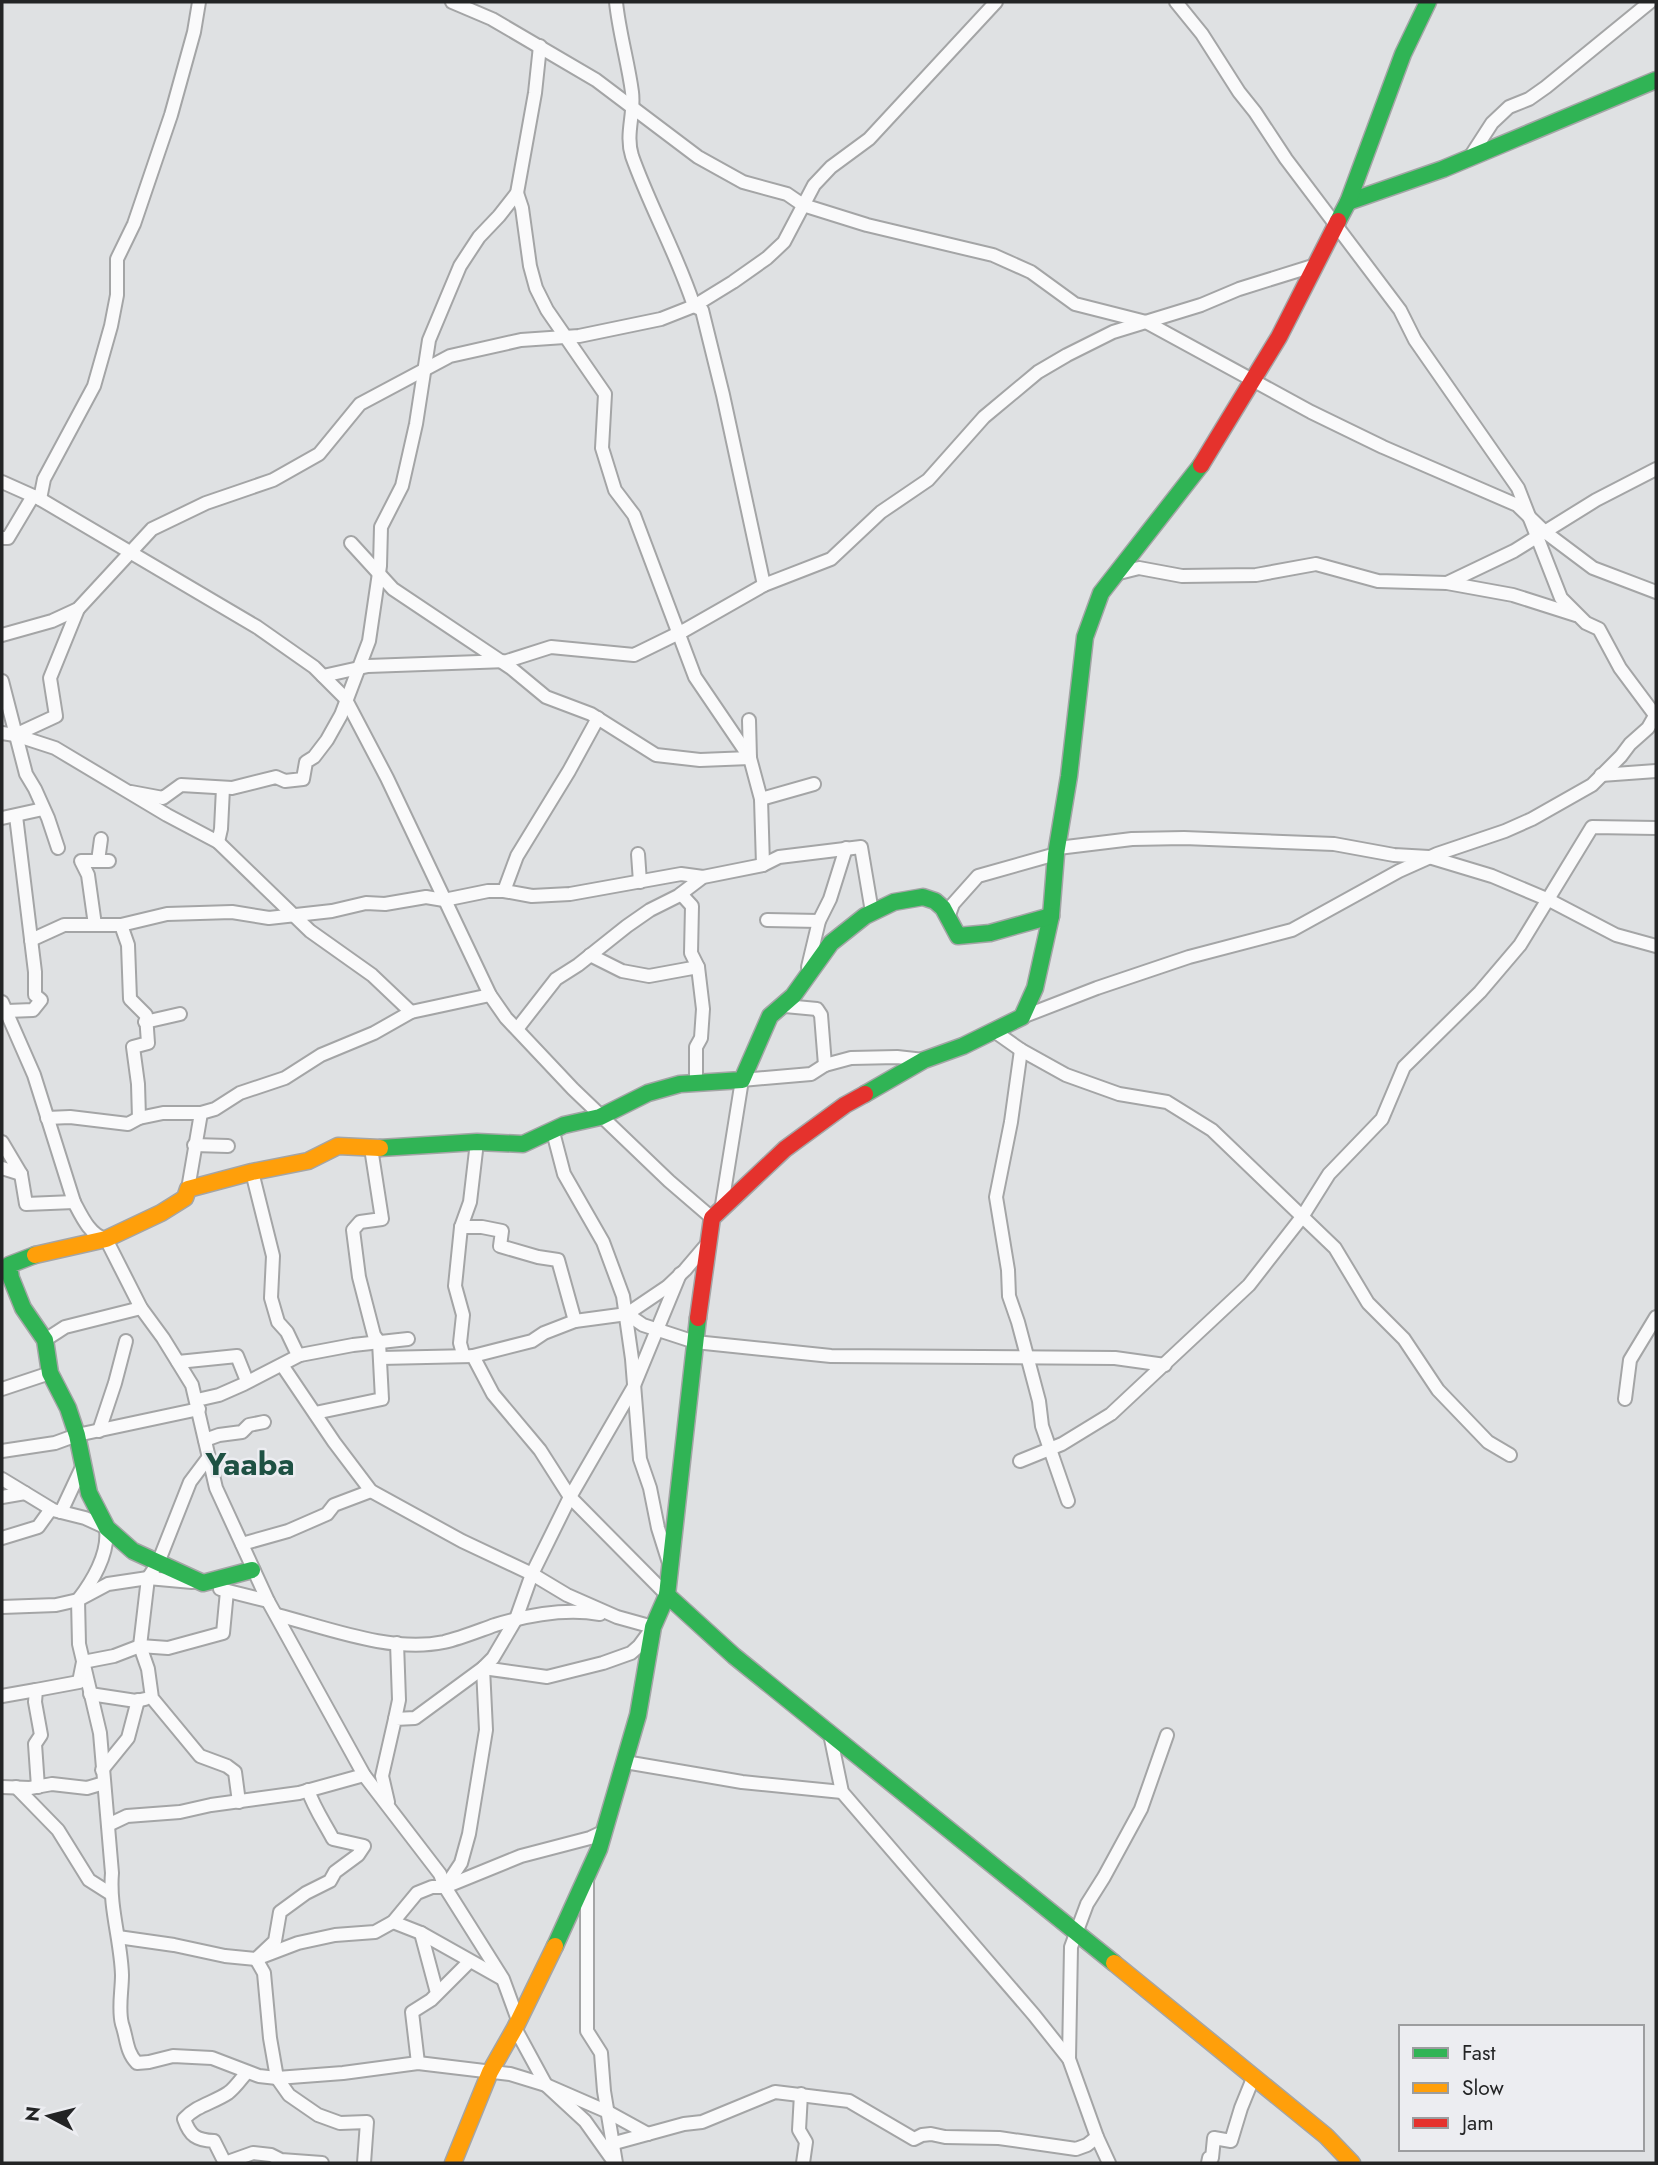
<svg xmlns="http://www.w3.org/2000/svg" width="1658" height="2165" font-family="Jost,sans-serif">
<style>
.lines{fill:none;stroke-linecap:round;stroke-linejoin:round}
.street-casing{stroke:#a4a5a6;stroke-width:16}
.fast-casing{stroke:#a4a5a6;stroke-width:19}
.slow-casing{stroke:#a4a5a6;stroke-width:19}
.jam-casing{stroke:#a4a5a6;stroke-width:19}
.street{stroke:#fafafb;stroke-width:12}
.fast{stroke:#30b455;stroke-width:16}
.slow{stroke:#ff9f0a;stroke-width:16}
.jam{stroke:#e5322d;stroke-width:16}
.labels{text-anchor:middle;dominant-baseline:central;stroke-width:5;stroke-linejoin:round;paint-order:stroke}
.quarter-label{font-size:32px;font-weight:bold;fill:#1e5143;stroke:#ecedf1}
</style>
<rect width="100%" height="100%" fill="#dfe1e3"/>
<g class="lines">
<g class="street-casing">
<g id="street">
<path d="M452,2L492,19L596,80L698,157L743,182L787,194L803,205L867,225L993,255L1031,272L1075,304L1146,322L1311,412L1383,447L1517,505L1545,532L1593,568L1656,592"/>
<path d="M616,2C619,32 628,62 632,92C635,114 625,134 632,156C650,207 677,254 694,306L702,310L723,395L764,585"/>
<path d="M1176,2L1202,34L1239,92L1255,112L1286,159L1400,310L1415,340L1518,488L1561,598L1586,623L1599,629L1620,668L1655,715"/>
<path d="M1470,157L1492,123L1509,107L1529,99L1546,87L1650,2"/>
<path d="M517,193L522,208L530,266L536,288L547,310L605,394L602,448L615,490L634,515L695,677L750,758"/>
<path d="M2,482L40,499L257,627L314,667L345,698L387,778L490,995L506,1018L573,1089L669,1181L712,1218"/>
<path d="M40,499L44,479L94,386L111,326L117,295V259L134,224L171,115L194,32L199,2"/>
<path d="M2,538H8L33,496"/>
<path d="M351,543L393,589L511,668L546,697L591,714L656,755L700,760L750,758"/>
<path d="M1115,574L1139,568L1182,576L1256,575L1316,564L1378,581L1447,583L1513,595L1576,615"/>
<path d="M1447,583L1514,551L1596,500L1656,469"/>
<path d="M2,635L52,621L78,609L152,529L206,503L273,480L319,454L360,404L450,356L521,340L579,336L661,319L694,306L733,282L767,258L784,242L814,185L831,167L869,139L996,2"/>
<path d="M323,676L368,666L507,661L551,647L634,655L685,630L764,585L831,559L881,512L928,480L984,417L1038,372L1067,355L1113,332L1201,305L1239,289L1316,265"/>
<path d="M2,681L26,774L35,789L48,818L58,848"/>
<path d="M749,720L750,758L761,799L763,865"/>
<path d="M2,733L15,735L55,748L167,815L218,842L310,931L372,975L411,1012"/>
<path d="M15,735L56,716L50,678L78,609"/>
<path d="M1601,775L1656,771"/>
<path d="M131,792L163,798L181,785L232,788L276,777L285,781L303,779L306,762L314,757L327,740L341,715L369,641L380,566L381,527L402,486L416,424L429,340L460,266L479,237L499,216L517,193L535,93L540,46"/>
<path d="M761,799L814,784"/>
<path d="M2,818L43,809"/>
<path d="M218,842L221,829L223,788"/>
<path d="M1058,848L1132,839L1184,838L1334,844L1394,855L1429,857L1492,876L1549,900L1616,935L1656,946"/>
<path d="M638,854L640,882"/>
<path d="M98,861L101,839"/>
<path d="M504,891L517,856L569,771L598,718"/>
<path d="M681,894L692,906L691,953L698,967"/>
<path d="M949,915L953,904L978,876L1056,854"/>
<path d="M767,920L819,921"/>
<path d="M95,925L88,875L81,861H109"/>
<path d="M121,925L128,945L130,999L146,1015L148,1043L133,1047L138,1084L139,1118"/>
<path d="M31,940L64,925H121L167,914L232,912L269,918L332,911L366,903L385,904L426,897L444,900L488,891H504L532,896L570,894L681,874L703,877"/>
<path d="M590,955L622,971L649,976L698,967L703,1009L701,1038L696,1047V1084"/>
<path d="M808,967L819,921L830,899L846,848"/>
<path d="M2,1002L34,1075L74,1202C81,1215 90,1236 106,1239L141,1308L163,1338L192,1385L216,1488L268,1601L364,1775L440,1874L445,1887L503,1979L518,2020"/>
<path d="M785,1006L817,1009L821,1015L825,1065"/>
<path d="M7,1011L33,1010L41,1000L35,995V972L16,816"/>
<path d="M1022,1017L1097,988L1189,957L1292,930L1399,871L1437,854L1505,831L1532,819L1592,785L1621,756L1630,744L1648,728L1656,714"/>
<path d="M145,1022L180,1014"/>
<path d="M517,1029L556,979L578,965L627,926L650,910L678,896L703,877L763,865L779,857L861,847L872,912"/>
<path d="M994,1031L1021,1050L1066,1075L1119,1094L1167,1102L1212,1130L1335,1248L1368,1303L1404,1339L1438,1390L1488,1442L1510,1455"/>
<path d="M1021,1050L1011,1122L996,1197L1008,1270L1009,1296L1018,1322L1039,1401L1042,1426L1068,1501"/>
<path d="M47,1118L70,1117L128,1124L139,1118L163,1113H201"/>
<path d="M553,1132L564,1174L603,1242L623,1296L632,1359L640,1459L650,1488L658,1528L669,1563"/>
<path d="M2,1142L21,1174L26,1204L74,1202"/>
<path d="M194,1145L228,1146"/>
<path d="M2,1168L21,1174"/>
<path d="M252,1172L273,1256L271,1298L278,1322L287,1332L297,1353L300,1355"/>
<path d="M188,1189L201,1113L215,1109L240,1093L285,1078L321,1055L374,1033L411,1012L490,995"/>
<path d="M721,1211L742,1080L811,1074L825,1065L851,1058L897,1057L924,1060"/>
<path d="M461,1227H482L502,1231L500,1246L538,1257L558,1260L575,1321"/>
<path d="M627,1314L643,1325L695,1342L831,1356L1115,1358L1165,1365"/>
<path d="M45,1340L65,1327L141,1308"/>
<path d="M463,1354L460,1343L463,1315L455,1286L461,1227L470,1202L477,1142"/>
<path d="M473,1356L493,1394L540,1450L570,1497L667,1595"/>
<path d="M380,1358L473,1356L532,1341L544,1333L575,1321L627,1314L667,1287L685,1270L708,1243"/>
<path d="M178,1362L237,1356L247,1381"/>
<path d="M282,1365L334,1442L371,1491L462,1541L532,1574L567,1595L617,1617L653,1627L639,1646L631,1653L603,1663L547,1677L483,1668"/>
<path d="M2,1389L50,1373"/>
<path d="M1625,1399L1630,1360L1656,1317"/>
<path d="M197,1400L219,1395L244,1384L300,1355L353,1345L408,1339"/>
<path d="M315,1413L382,1399L379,1342L374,1335L359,1277L353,1230L360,1222L382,1219L371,1148"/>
<path d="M99,1431L115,1383L126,1341"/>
<path d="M205,1440L219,1435L242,1432L249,1425L264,1422"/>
<path d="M2,1451L55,1443L77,1435L199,1409"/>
<path d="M208,1458L190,1482L158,1563L148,1578L140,1646L148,1669L152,1698L200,1756L227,1766L235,1772L239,1802"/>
<path d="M1020,1461L1062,1444L1111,1414L1249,1285L1302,1217L1329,1174L1382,1119L1404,1067L1480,992L1520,945L1592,827L1656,828"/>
<path d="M2,1479L53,1510L85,1518L107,1528"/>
<path d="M2,1497L25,1493"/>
<path d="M61,1512L83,1465"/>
<path d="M104,1527L106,1530C109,1554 92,1582 78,1600L79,1644L100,1733L112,1873C109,1907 121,1941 122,1975C122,1991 118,2009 122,2024C127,2038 126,2052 137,2063L149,2062L173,2056L212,2058L259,2076L277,2078L343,2073L418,2063L510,2074L546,2085L608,2112L648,2134"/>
<path d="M2,1538L38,1527L51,1509"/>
<path d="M242,1544L288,1531L327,1514L334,1505L371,1491"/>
<path d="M220,1589L268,1601"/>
<path d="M2,1607L56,1605L78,1600L108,1584L148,1578L192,1582"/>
<path d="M277,1615C328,1628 391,1653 444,1642C461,1638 478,1631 495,1625C528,1615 565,1608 600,1614"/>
<path d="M90,1694L136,1701L145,1699"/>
<path d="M2,1696L36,1690"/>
<path d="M395,1719L399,1700L397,1643"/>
<path d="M830,1734L842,1792L1034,2015L1069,2059L1097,2137L1109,2163"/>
<path d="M625,1762L742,1782L842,1792"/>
<path d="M102,1770L128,1738L138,1700"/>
<path d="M2,1787L30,1788L52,1784L87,1788L104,1783"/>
<path d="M16,1787L58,1830L89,1880L111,1894"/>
<path d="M38,1787L35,1744L41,1735L35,1702L36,1690L79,1682L83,1662L114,1656L140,1646L168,1648L223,1633L227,1591"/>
<path d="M308,1790C314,1808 324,1822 333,1839L364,1846L358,1855L335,1872L330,1881L306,1893L280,1912L275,1941L256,1959L264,1973L270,2038L277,2078L289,2095L318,2115L340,2123L367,2122L364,2163"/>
<path d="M388,1802L382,1776L395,1719L415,1718L483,1668L493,1658L516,1619L532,1574L570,1497L633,1388L680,1274"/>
<path d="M108,1825L127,1816L180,1812L211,1805L299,1793L364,1775"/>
<path d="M587,1882V2031L601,2053L604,2091L616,2163"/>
<path d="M445,1887L461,1863L469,1834L486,1730L483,1668"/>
<path d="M393,1922L421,1933L501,1978"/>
<path d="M421,1933L437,1993"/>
<path d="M118,1937L174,1945L225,1956L256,1959L298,1943L335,1935L375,1932L393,1922L417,1893L432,1887H445L521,1856L590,1838L605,1831"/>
<path d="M515,2028L546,2085L585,2121L612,2159"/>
<path d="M1069,2059L1071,1947L1087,1904L1104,1877L1141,1809L1167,1735"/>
<path d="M418,2063L412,2012L431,2000L469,1962"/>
<path d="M247,2072C241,2079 235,2088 228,2093C213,2103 197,2105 184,2119C190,2136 196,2140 214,2141L225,2163L253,2153L271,2155L281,2160L322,2163"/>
<path d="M801,2094L799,2130L806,2142L803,2163"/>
<path d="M611,2144L684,2124L702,2122L775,2092L849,2101L914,2139L922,2135L931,2134L945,2137L999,2138L1076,2149L1087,2145L1097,2137"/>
<path d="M1208,2163L1209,2158H1212L1214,2138L1231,2141L1241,2108L1254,2076"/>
</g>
</g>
<g class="fast-casing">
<g id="fast">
<path d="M1348,202L1443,169L1656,80"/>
<path d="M1338,221L1348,202L1403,54L1428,2"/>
<path d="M865,1094L924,1060L963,1046L1022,1017L1035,988L1051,916L1056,854L1069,776L1085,637L1101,593L1201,465"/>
<path d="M380,1148L477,1142L523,1144L564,1125L600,1117L648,1093L680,1084L742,1080L770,1016L793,996L831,943L865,916L894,902L923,897L935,901L943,908L958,936L990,933L1051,916"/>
<path d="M35,1255L9,1265L11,1278L23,1308L45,1340L50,1373L68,1408L77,1435L89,1493L107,1528L133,1551L203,1583L252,1570"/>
<path d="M667,1595L734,1656L1114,1963"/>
<path d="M555,1946L599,1849L638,1715L653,1627L667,1595L698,1318"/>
</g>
</g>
<g class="slow-casing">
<g id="slow">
<path d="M35,1255L106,1239L161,1213L185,1198L188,1189L252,1172L308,1161L338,1146L380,1148"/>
<path d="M1114,1963L1326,2136L1352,2163"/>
<path d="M453,2163L490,2072L515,2028L555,1946"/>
</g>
</g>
<g class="jam-casing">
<g id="jam">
<path d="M1201,465L1279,337L1338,221"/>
<path d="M698,1318L712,1218L785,1149L845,1105L865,1094"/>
</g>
</g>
<use href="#street" class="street"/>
<use href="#fast" class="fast"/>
<use href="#slow" class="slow"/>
<use href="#jam" class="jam"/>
</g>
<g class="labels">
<g class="quarter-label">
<text x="250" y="1464">Yaaba</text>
</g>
</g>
<rect width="1658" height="2165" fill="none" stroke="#232425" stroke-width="7"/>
<rect x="1399" y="2025" width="245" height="126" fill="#ecedf1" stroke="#9c9d9f" stroke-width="2"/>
<rect x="1413" y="2048" width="35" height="10" fill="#30b455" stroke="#9c9d9f" stroke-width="2"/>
<text x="1462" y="2060" font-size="21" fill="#232425">Fast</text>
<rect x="1413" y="2083" width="35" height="10" fill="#ff9f0a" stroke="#9c9d9f" stroke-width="2"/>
<text x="1462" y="2095" font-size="21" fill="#232425">Slow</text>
<rect x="1413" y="2118" width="35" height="10" fill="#e5322d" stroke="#9c9d9f" stroke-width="2"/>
<text x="1462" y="2130" font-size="21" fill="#232425">Jam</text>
<g transform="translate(49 2116) rotate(277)" stroke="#ecedf1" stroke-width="5" paint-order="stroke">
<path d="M0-5L12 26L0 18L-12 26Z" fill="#232425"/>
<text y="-10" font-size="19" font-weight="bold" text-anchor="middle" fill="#232425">N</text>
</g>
</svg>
